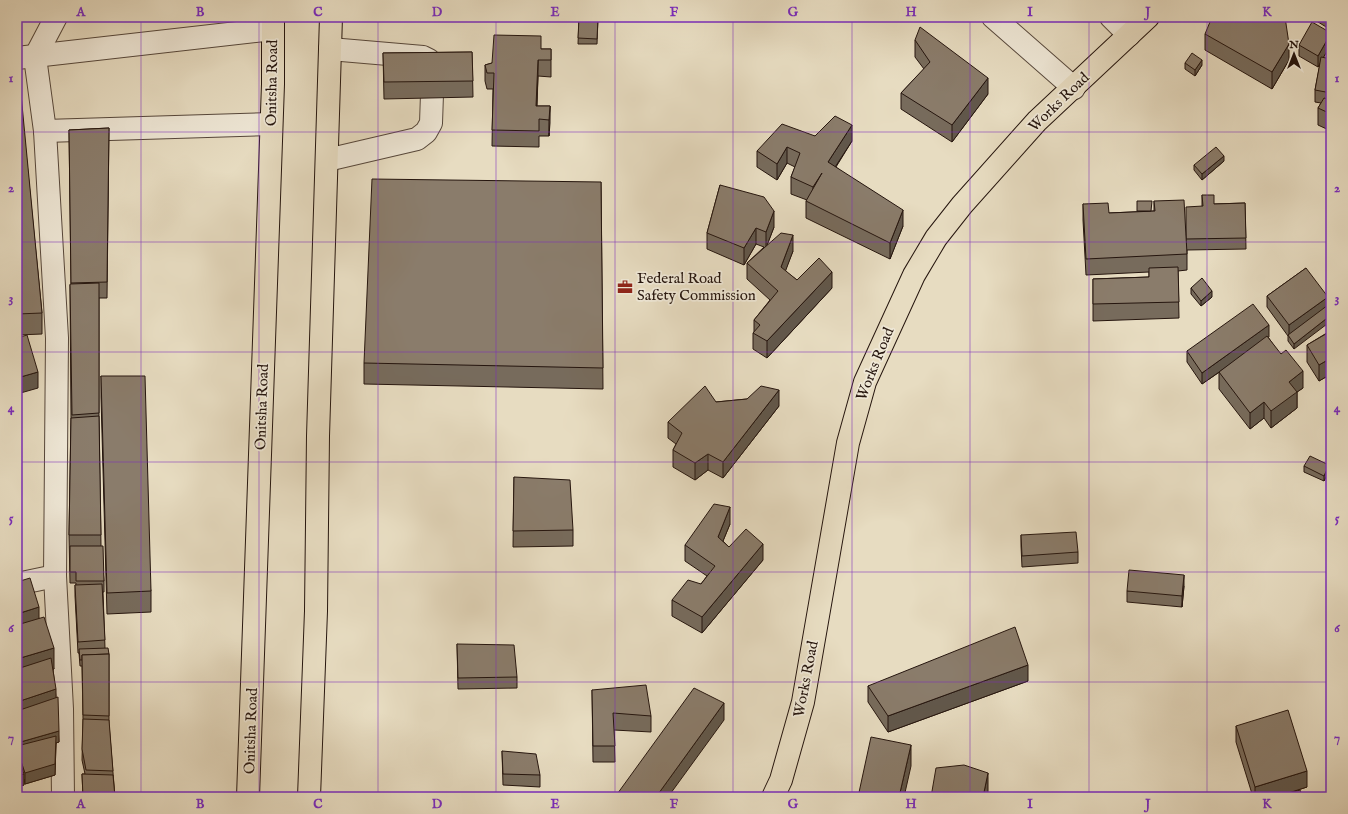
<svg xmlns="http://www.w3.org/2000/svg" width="1348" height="814" font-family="'IM FELL English',serif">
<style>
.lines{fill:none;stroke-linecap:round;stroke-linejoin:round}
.minor-casing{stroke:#56473b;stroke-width:24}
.major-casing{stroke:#25150e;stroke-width:24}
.minor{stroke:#efe8d7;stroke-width:22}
.major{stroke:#e7dcc1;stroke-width:22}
.wall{fill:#776b5c;stroke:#25150e}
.shaded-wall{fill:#61574b;stroke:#25150e}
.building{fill:#8a7c6b;stroke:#25150e}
.grid{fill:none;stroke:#7b2cbf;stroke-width:1;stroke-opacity:0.55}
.labels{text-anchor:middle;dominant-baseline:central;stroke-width:3.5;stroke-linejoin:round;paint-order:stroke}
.street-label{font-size:15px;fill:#25150e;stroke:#efe8d7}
.poi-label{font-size:15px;fill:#25150e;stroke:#efe8d7;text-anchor:start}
.neatline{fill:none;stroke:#7b2cbf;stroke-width:1.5}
.grid-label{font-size:13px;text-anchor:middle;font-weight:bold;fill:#7b2cbf}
</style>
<rect width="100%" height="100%" fill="#e7dcc1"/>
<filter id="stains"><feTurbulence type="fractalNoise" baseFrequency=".005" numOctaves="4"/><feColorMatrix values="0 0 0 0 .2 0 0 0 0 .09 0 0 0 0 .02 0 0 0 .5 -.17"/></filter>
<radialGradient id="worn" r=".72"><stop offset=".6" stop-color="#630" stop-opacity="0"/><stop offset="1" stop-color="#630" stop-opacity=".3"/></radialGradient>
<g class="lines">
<g class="minor-casing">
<g id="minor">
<path d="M56,17L35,57L45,131L57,338L55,576L62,709L63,797"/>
<path d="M993,17L1074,88"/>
<path d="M1111,17L1129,35"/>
<path d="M17,58L273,29"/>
<path d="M45,131L271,124"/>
<path d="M327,160L417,139L426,132L431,123L433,65L429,60L423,57L330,49"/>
<path d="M17,584L55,576"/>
</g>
</g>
<g class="major-casing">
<g id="major">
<path d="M248,797L273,84V17"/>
<path d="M309,797L316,611L318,436L331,17"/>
<path d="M773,797L781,780L803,702L848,443L865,382L914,275L936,238L962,205L1037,121L1148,17"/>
</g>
</g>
<use href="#minor" class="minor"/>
<use href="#major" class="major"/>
</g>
<g class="wall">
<path d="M1310,17H1331V30Z"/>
<path d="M579,18H598L597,44H578Z"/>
<path d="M1331,33V44L1323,58L1331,59V131L1318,125V108L1321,103L1315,102V90L1320,64L1318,67L1299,56V45Z"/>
<path d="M1205,34L1289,60L1272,89L1205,50Z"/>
<path d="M915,40L988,94L952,142L901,109V93L924,69L915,57Z"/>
<path d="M541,49H551V77L538,76L537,106H550L549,136H539V147L492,146L493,89H487L485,81V65Z"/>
<path d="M472,52L473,97L384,99L383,53Z"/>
<path d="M17,63L42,313V334L17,335Z"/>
<path d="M1185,63L1202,65L1195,76L1185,69Z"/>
<path d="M109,128L107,298H99V416L101,546L104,581V592H103L105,648L109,654V724L115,797H83L82,774H85L82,760L83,719L82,666H80L79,653H78L75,596V585H76V583H70L69,535L71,417L70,285L71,284L69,130Z"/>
<path d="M815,136L852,141L836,167L903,226L890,259L806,218V201L807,200L791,194V177L795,167L787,163L777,180L757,167V151Z"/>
<path d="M1224,161L1202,180L1194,170V165Z"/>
<path d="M601,182L603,389L364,384V363Z"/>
<path d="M720,185L774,227L767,245L793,251L785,271L797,280L832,288L767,358L753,349V333L754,332V320L770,300L747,279V263L764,247L756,244L744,265L707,249V233Z"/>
<path d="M1202,195L1214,204L1245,203L1246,249L1187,250V270L1178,271L1179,318L1093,321V279L1149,277V272L1086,275L1083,220V204L1109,213L1154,211V201L1186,235L1202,207Z"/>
<path d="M1306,268L1294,349L1288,341V336L1267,307V296Z"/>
<path d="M1191,288L1212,297L1201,306L1191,294Z"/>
<path d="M1331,325V374L1319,381L1307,362V345L1330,331V326Z"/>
<path d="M1268,337L1303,388L1297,392V408L1271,428L1264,418L1250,429L1219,389V372L1221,371L1202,384L1187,362V351L1269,337Z"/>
<path d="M101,376L151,591V612L107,614L101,397Z"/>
<path d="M747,399L779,406L723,478L708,470L695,480L673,467V450L676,444L668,438V422L716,402Z"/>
<path d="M1304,466L1329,471L1324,481L1304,472Z"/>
<path d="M514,477L573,530V546L513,547Z"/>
<path d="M730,524L723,541L729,547L763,560L702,633L672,616V600L701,584L707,576L685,561V545Z"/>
<path d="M1021,535L1078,552V563L1022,567L1021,546Z"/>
<path d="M17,582L39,618L54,669H53L56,697L59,742L56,743L55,775L25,784L24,779V785L17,787Z"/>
<path d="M1184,586L1182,607L1127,602V591Z"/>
<path d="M457,644L517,677V688L458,689Z"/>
<path d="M1028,681L888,732L868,702V686Z"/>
<path d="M592,690L651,716V732L614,730L615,762H593Z"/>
<path d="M1236,726L1307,787L1276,797H1253L1236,742Z"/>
<path d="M502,751L540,775V787L503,785Z"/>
</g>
<g class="shaded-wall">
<path d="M1331,33V44L1318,67V56Z"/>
<path d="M1289,44V60L1272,89V72Z"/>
<path d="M538,60V76L536,122V106Z"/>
<path d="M1202,60V65L1195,76V70Z"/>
<path d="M988,78V94L952,142V125Z"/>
<path d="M550,106V123L549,136V120Z"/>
<path d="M852,125V141L828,178V162Z"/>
<path d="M787,147V163L777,180V164Z"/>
<path d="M1224,156V161L1202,180V174Z"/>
<path d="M822,173L813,203V187Z"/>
<path d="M903,210V226L890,259V243Z"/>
<path d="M774,211V227L766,248V232Z"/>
<path d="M756,228V244L744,265V248Z"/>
<path d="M793,235V251L781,283V267Z"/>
<path d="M832,272V288L767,358V341Z"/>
<path d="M1212,291V297L1201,306V301Z"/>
<path d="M1328,297V308L1289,336V325Z"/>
<path d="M1331,315V321L1294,349V344Z"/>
<path d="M1269,325V337L1202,384V373Z"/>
<path d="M1331,358V374L1319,381V365Z"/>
<path d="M1303,371V388L1297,392V408L1271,428V411L1289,382Z"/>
<path d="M38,372V388L17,394V378Z"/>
<path d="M779,390V406L723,478V462Z"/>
<path d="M1264,402V418L1250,429V413Z"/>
<path d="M708,454V470L695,480V463Z"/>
<path d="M1329,465V471L1324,481V476Z"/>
<path d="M730,507V524L718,553V537Z"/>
<path d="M763,544V560L702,633V617Z"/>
<path d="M1184,575V586L1182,607V596Z"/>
<path d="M39,607V624L17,630V614Z"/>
<path d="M54,648V669L17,680V659Z"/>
<path d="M1028,665V681L888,732V716Z"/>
<path d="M56,689V705L17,718V702Z"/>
<path d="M724,703V720L668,797H656Z"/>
<path d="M59,731V742L56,743L55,775L25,784V773L17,749V743Z"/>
<path d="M911,745V766L904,797H899Z"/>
<path d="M1307,771V787L1276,797H1255V787Z"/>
<path d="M988,773V797H983Z"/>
<path d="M24,774V785L17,787V776Z"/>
</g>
<g class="building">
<path d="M1212,17H1285L1289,44L1272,72L1205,34Z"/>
<path d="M579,18H598L597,39L578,38Z"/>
<path d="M1312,22L1331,33L1318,56L1299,45Z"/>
<path d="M920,27L988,78L952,125L901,93L930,62L915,40Z"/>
<path d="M494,35L541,36V49H551V60H538L536,106H550L549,120L539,119V131L492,130L494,73H487L485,65L492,63Z"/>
<path d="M472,52L473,81L384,82L383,53Z"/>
<path d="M1192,53L1202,60L1195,70L1185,63Z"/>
<path d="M1321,57L1331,59V93L1315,90Z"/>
<path d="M17,63H18L42,313L17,314Z"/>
<path d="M1324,98L1331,100V114L1318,108Z"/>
<path d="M835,116L852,125L828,162L903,210L890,243L806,201L822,173L813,187L791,177L800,153L787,147L777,164L757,151L782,124L815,136Z"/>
<path d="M109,128L107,282L71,283L69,130Z"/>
<path d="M1216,147L1224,156L1202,174L1194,165Z"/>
<path d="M372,179L601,182L603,368L364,363Z"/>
<path d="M720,185L764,197L774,211L766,232L756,228L744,248L707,233Z"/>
<path d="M1202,195H1214V204L1245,203L1246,238L1186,239V207L1203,206Z"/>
<path d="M1184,200L1187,254L1086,259L1083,204L1108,203L1109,213L1155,211L1154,201Z"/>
<path d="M1137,201H1152L1151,211H1137Z"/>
<path d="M781,233L793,235L781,267L797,280L819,258L832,272L767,341L753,333L760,325L754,320L778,291L747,263Z"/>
<path d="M1178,267L1179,302L1093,304V279L1149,277V268Z"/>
<path d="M1306,268L1328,297L1289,325L1267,296Z"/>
<path d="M1202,278L1212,291L1201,301L1191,288Z"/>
<path d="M99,283V413L72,415L70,284Z"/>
<path d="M1253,304L1269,325L1202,373L1187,351Z"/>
<path d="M1328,305L1331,309V315L1294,344L1288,335Z"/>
<path d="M1331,331V358L1319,365L1307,345Z"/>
<path d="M27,335L38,372L17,378V338Z"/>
<path d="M1267,336L1281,354L1286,350L1303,371L1289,382L1297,392L1271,411L1264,402L1250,413L1219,372Z"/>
<path d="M101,376H145L151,591L107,593Z"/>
<path d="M705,386L716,402L747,399L761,386L779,390L723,462L708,454L695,463L673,450L682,433L668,422Z"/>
<path d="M99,416L101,535H69L71,418Z"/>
<path d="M1310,456L1329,465L1324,476L1304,466Z"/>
<path d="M514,477L570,480L573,530L513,531Z"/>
<path d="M714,504L730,507L718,537L729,547L746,529L763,544L702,617L672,600L688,580L701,584L715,566L685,545Z"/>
<path d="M1076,532L1078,552L1022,556L1021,535Z"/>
<path d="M70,546H103L104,581H76V572H70Z"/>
<path d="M1129,570L1184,575L1182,596L1127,591Z"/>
<path d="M30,578L39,607L17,614V582Z"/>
<path d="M102,584L105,640L78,642L75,585Z"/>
<path d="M44,617L54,648L17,659V625Z"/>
<path d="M1015,627L1028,665L888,716L868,686Z"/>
<path d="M457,644L514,645L517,677L458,678Z"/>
<path d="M108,648L109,654L82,655V660H80L79,649Z"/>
<path d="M109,654V716L83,715L82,655Z"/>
<path d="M51,658L56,689L17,702V669Z"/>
<path d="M646,685L651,716L613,713L615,746H593L592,690Z"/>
<path d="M694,688L724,703L656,797H615Z"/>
<path d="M58,697L59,731L17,743V711Z"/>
<path d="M1288,710L1307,771L1255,787L1236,726Z"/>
<path d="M83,719L109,720L113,771L86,770L82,749Z"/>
<path d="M56,736L55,764L25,773L17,749V746Z"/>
<path d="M871,737L911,745L899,797H858Z"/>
<path d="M502,751L536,754L540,775L503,774Z"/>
<path d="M17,754L24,774L17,776Z"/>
<path d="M964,765L988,773L983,797H931L936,768Z"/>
<path d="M82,774L113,775L115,797H83Z"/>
<path d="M1300,790L1303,797H1277Z"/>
</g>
<path class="grid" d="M141,17V797M259,17V797M378,17V797M496,17V797M615,17V797M733,17V797M852,17V797M970,17V797M1089,17V797M1207,17V797M17,132H1331M17,242H1331M17,352H1331M17,462H1331M17,572H1331M17,682H1331"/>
<defs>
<g id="office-bare" transform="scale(1.2)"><path d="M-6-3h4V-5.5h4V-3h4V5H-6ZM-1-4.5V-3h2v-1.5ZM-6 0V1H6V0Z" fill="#8f2418" stroke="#efe8d7" stroke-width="2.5" paint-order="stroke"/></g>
</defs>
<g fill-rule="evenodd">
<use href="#office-bare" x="625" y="287"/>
</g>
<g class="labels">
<g class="street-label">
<text transform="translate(272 83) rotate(-89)">Onitsha Road</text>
<text transform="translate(1059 102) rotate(-44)">Works Road</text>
<text transform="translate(875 364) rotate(-68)">Works Road</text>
<text transform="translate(262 407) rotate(-88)">Onitsha Road</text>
<text transform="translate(806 679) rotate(-79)">Works Road</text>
<text transform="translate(251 731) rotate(-88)">Onitsha Road</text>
</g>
<g class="poi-label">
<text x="637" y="278">Federal Road<tspan x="637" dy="17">Safety Commission</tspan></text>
</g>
</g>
<rect width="1348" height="814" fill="none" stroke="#e7dcc1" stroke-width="44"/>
<g transform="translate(1294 54)" stroke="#efe8d7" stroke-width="3" paint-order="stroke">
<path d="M0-3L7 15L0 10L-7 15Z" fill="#25150e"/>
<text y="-6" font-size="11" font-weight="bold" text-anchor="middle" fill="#25150e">N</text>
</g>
<rect x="22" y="22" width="1304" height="770" class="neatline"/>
<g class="grid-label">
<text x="81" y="16">A</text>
<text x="200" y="16">B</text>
<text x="318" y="16">C</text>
<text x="437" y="16">D</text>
<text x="555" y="16">E</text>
<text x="674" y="16">F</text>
<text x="793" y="16">G</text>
<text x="911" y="16">H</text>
<text x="1030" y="16">I</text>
<text x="1148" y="16">J</text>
<text x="1267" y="16">K</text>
<text x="11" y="82">1</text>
<text x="1337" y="82">1</text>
<text x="11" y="192">2</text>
<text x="1337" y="192">2</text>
<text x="11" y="302">3</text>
<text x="1337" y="302">3</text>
<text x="11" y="412">4</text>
<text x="1337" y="412">4</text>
<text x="11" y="522">5</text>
<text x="1337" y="522">5</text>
<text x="11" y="632">6</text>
<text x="1337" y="632">6</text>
<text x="11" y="742">7</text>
<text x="1337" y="742">7</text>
<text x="81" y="808">A</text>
<text x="200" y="808">B</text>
<text x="318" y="808">C</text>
<text x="437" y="808">D</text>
<text x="555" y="808">E</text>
<text x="674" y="808">F</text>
<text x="793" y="808">G</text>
<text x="911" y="808">H</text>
<text x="1030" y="808">I</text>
<text x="1148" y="808">J</text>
<text x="1267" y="808">K</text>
</g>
<rect width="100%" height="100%" filter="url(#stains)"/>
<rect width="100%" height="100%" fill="url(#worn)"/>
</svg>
